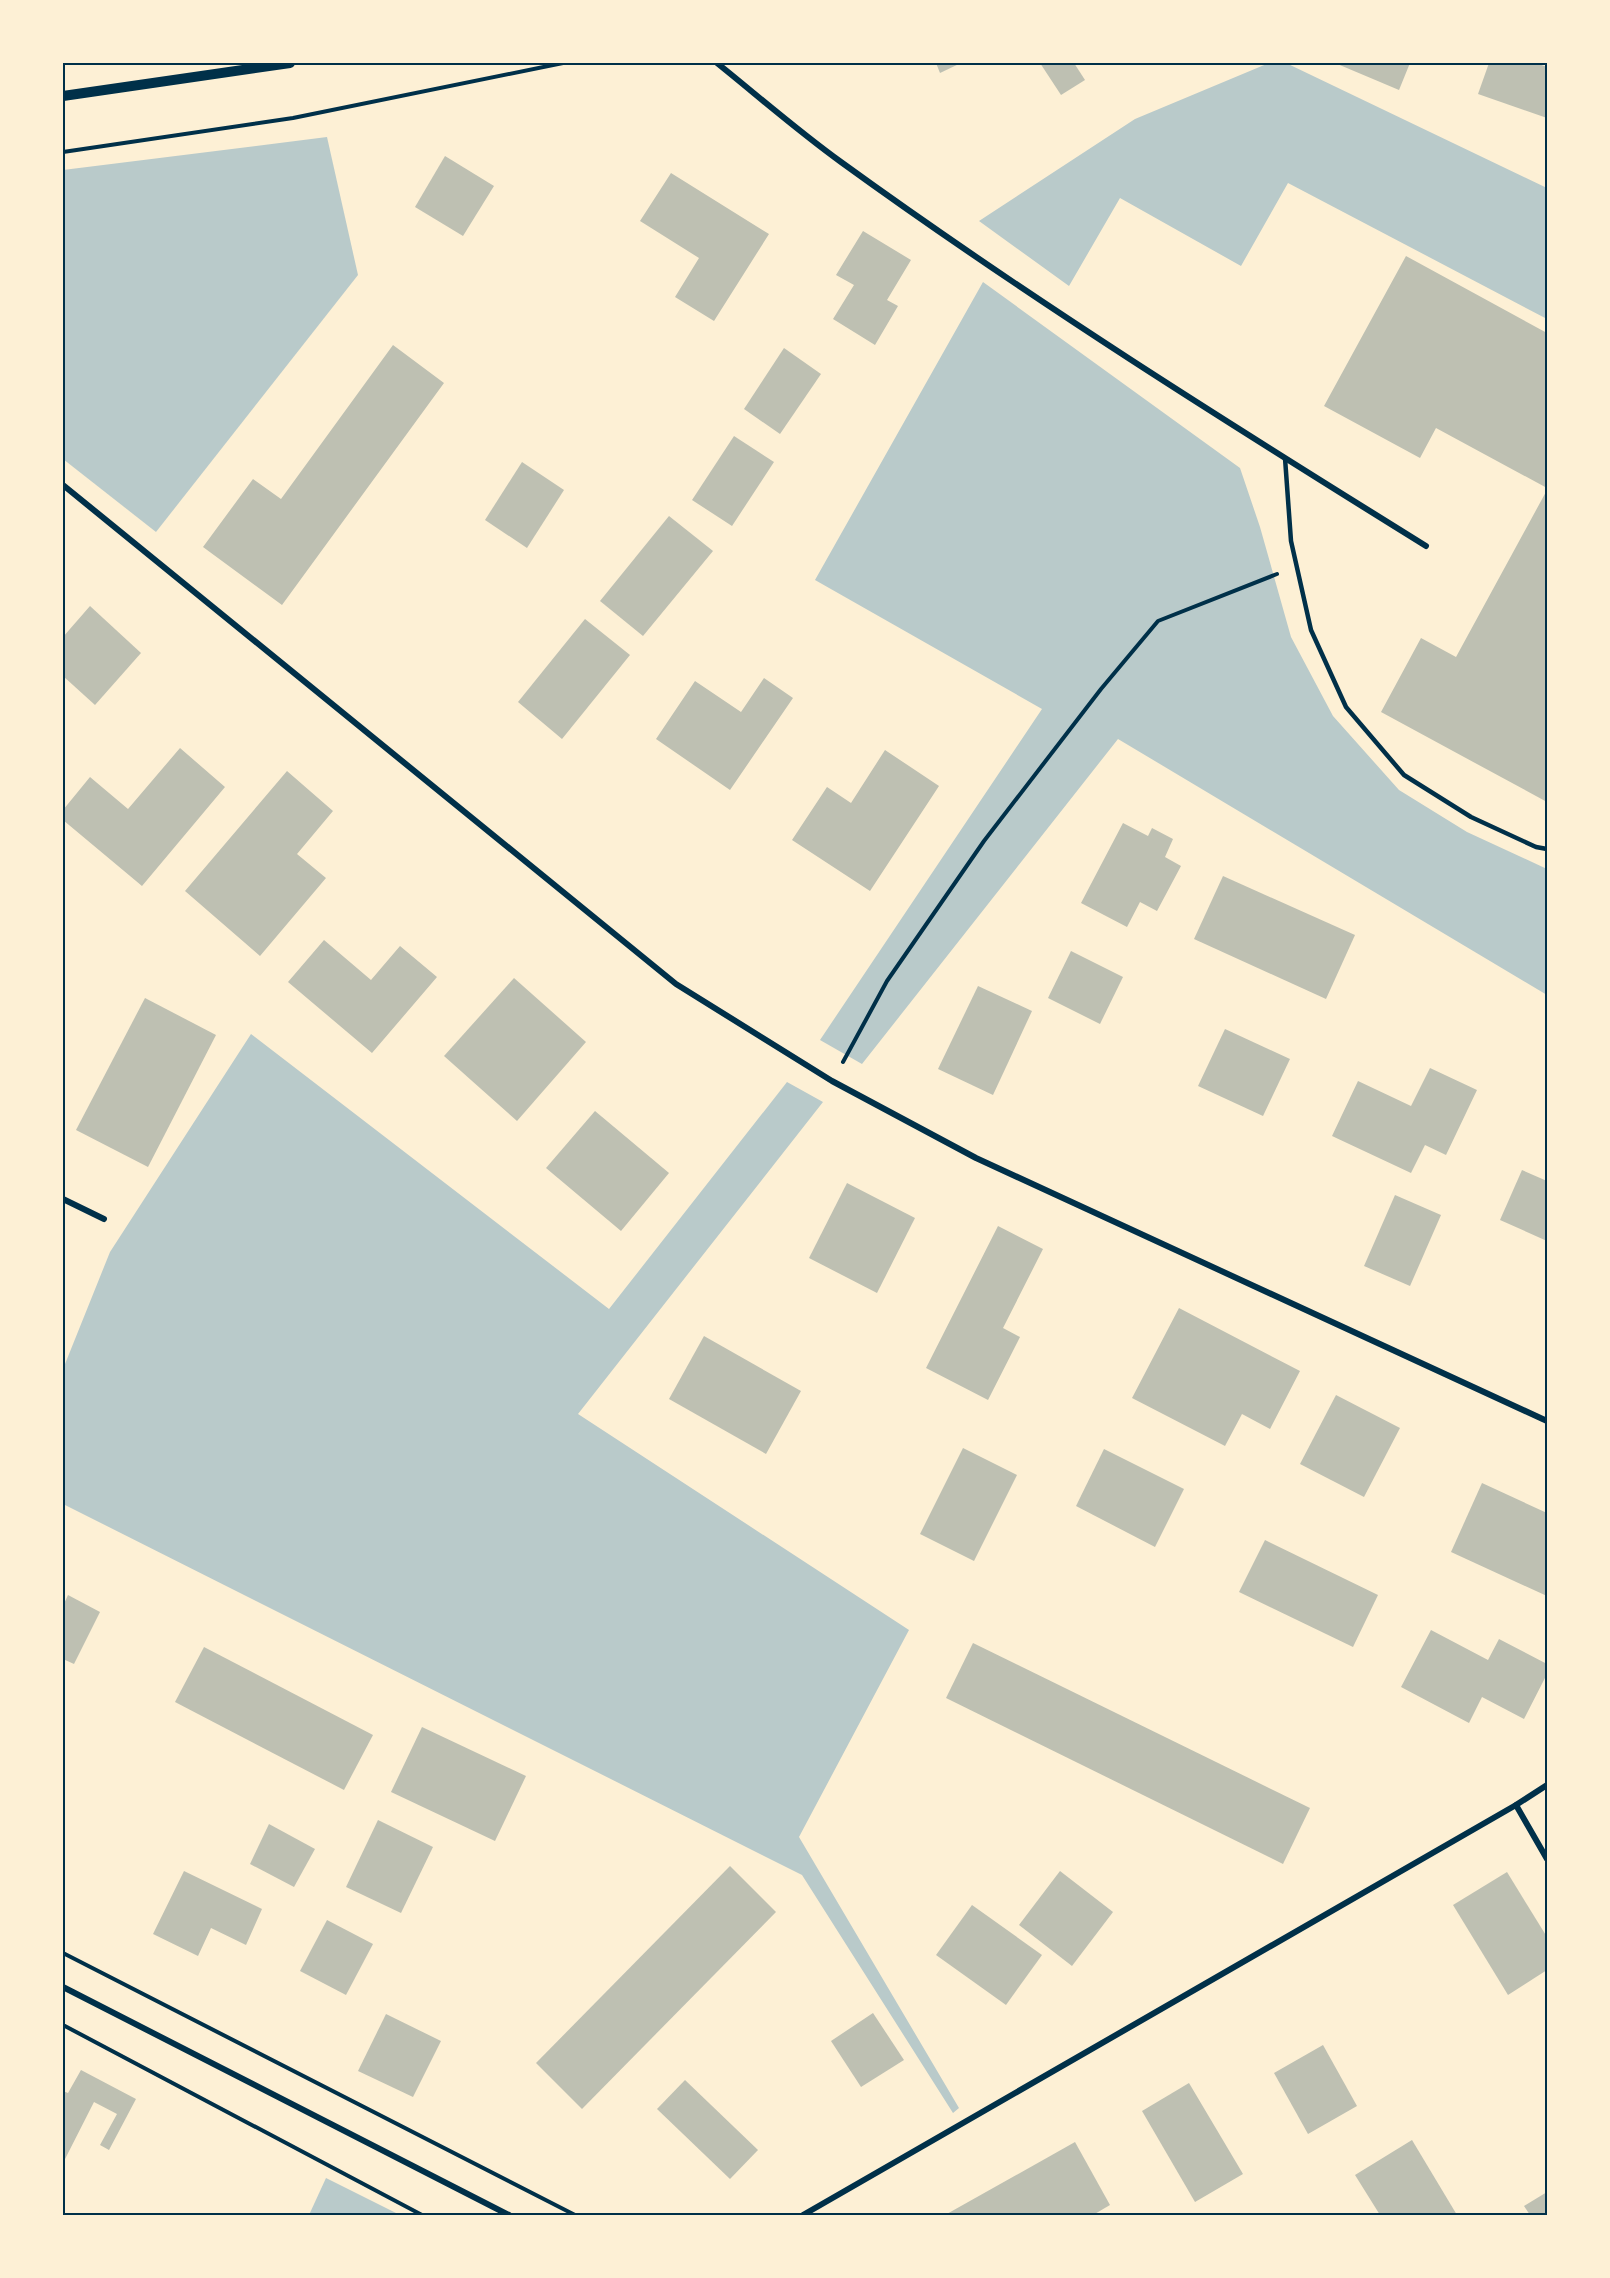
<svg xmlns="http://www.w3.org/2000/svg" width="1610" height="2278" font-family="Signika,sans-serif">
<style>
.green{fill:#b9caca}
.building{fill:#bec0b2}
.lines{fill:none;stroke-linecap:round;stroke-linejoin:round}
.path{stroke:#003049;stroke-width:4}
.service{stroke:#003049;stroke-width:4.5}
.minor{stroke:#003049;stroke-width:6}
.tertiary{stroke:#003049;stroke-width:10}
.neatline{fill:none;stroke:#003049;stroke-width:2}
</style>
<rect width="100%" height="100%" fill="#fdf0d5"/>
<g class="green">
<path d="M1269,63H1286L1547,188V319L1288,183L1241,266L1120,198L1069,286L979,221L1135,119Z"/>
<path d="M327,137L358,275L156,532L63,459V170Z"/>
<path d="M983,282L1240,468L1260,527L1291,637L1333,716L1399,790L1467,832L1547,869V995L1118,739L862,1064L820,1040L1042,709L815,580Z"/>
<path d="M251,1034L609,1309L787,1082L823,1102L578,1414L909,1630L799,1837L959,2108L953,2113L802,1875L63,1504V1369L110,1252Z"/>
<path d="M326,2178L400,2215H309Z"/>
</g>
<g class="building">
<path d="M936,63H961L940,73Z"/>
<path d="M1040,63H1074L1085,80L1061,95Z"/>
<path d="M1335,63H1410L1399,90Z"/>
<path d="M1489,63H1536L1547,67V118L1478,94Z"/>
<path d="M445,156L494,186L463,236L415,207Z"/>
<path d="M671,173L769,234L714,321L675,297L699,258L640,221Z"/>
<path d="M863,231L911,260L887,300L898,306L875,345L833,319L854,285L836,275Z"/>
<path d="M1406,256L1547,333V488L1436,428L1420,458L1324,406Z"/>
<path d="M393,345L444,383L282,605L203,547L253,479L281,499Z"/>
<path d="M784,348L821,374L780,434L744,409Z"/>
<path d="M734,436L774,462L732,526L692,500Z"/>
<path d="M522,462L564,490L527,548L485,520Z"/>
<path d="M1547,490V802L1381,712L1421,638L1456,657Z"/>
<path d="M669,516L713,551L643,636L600,601Z"/>
<path d="M90,606L141,653L95,705L63,676V637Z"/>
<path d="M585,619L630,655L562,739L518,702Z"/>
<path d="M764,678L793,698L730,790L656,739L695,681L741,712Z"/>
<path d="M180,748L225,787L142,886L63,820V810L90,777L128,809Z"/>
<path d="M885,750L939,786L870,891L792,840L827,787L851,803Z"/>
<path d="M287,771L333,811L297,854L326,878L260,956L185,891Z"/>
<path d="M1123,823L1148,836L1152,828L1173,839L1165,857L1181,866L1157,911L1140,902L1127,927L1081,903Z"/>
<path d="M1223,876L1355,935L1326,999L1194,939Z"/>
<path d="M324,940L371,980L400,946L437,977L372,1053L288,982Z"/>
<path d="M1071,951L1123,977L1100,1024L1048,998Z"/>
<path d="M514,978L586,1042L517,1121L444,1056Z"/>
<path d="M978,986L1032,1011L993,1095L938,1069Z"/>
<path d="M145,998L216,1035L148,1167L76,1130Z"/>
<path d="M1225,1029L1290,1059L1263,1116L1198,1086Z"/>
<path d="M1430,1068L1477,1090L1446,1155L1425,1145L1411,1173L1332,1136L1358,1081L1411,1106Z"/>
<path d="M595,1111L669,1173L621,1231L546,1168Z"/>
<path d="M1522,1170L1547,1181V1241L1500,1220Z"/>
<path d="M847,1183L915,1218L877,1293L809,1258Z"/>
<path d="M1395,1195L1441,1215L1410,1286L1364,1266Z"/>
<path d="M998,1226L1043,1249L1003,1328L1020,1337L988,1400L926,1368Z"/>
<path d="M1179,1308L1300,1371L1270,1429L1242,1414L1225,1446L1132,1398Z"/>
<path d="M704,1336L801,1391L766,1454L669,1399Z"/>
<path d="M1336,1395L1400,1428L1364,1497L1300,1464Z"/>
<path d="M963,1448L1017,1475L974,1561L920,1534Z"/>
<path d="M1104,1449L1184,1489L1155,1547L1076,1506Z"/>
<path d="M1482,1483L1547,1513V1596L1451,1552Z"/>
<path d="M1265,1540L1378,1595L1353,1647L1239,1592Z"/>
<path d="M68,1595L100,1612L74,1664L63,1659V1606Z"/>
<path d="M1431,1630L1488,1660L1499,1639L1547,1664V1674L1524,1719L1482,1697L1469,1723L1401,1687Z"/>
<path d="M973,1643L1310,1808L1283,1864L946,1698Z"/>
<path d="M204,1647L373,1735L344,1790L175,1702Z"/>
<path d="M422,1727L526,1776L495,1841L391,1792Z"/>
<path d="M378,1820L433,1847L401,1913L346,1887Z"/>
<path d="M269,1824L315,1849L294,1887L250,1864Z"/>
<path d="M730,1866L776,1912L582,2109L536,2063Z"/>
<path d="M184,1871L262,1909L246,1945L211,1928L198,1956L153,1934Z"/>
<path d="M1060,1871L1113,1912L1072,1966L1019,1925Z"/>
<path d="M1507,1872L1547,1937V1970L1508,1995L1453,1905Z"/>
<path d="M972,1905L1042,1955L1006,2005L936,1955Z"/>
<path d="M327,1920L373,1944L346,1995L300,1971Z"/>
<path d="M873,2013L904,2060L861,2087L831,2041Z"/>
<path d="M386,2014L441,2041L413,2097L358,2071Z"/>
<path d="M1323,2045L1357,2106L1308,2134L1274,2073Z"/>
<path d="M81,2070L136,2099L109,2150L100,2145L117,2114L94,2102L63,2163V2091L68,2093Z"/>
<path d="M685,2080L758,2150L730,2179L657,2109Z"/>
<path d="M1189,2083L1243,2174L1195,2202L1142,2111Z"/>
<path d="M1412,2140L1457,2215H1380L1355,2175Z"/>
<path d="M1075,2142L1110,2205L1093,2215H945Z"/>
<path d="M1547,2192V2215H1530L1524,2206Z"/>
</g>
<g class="lines">
<g class="path">
<path d="M63,152L293,118L563,63"/>
<path d="M843,1062L887,981L984,841L1101,689L1158,621L1277,574"/>
<path d="M63,1953L575,2215"/>
<path d="M63,2025L422,2215"/>
</g>
<path class="service" d="M1285,458L1291,541L1311,630L1346,707L1404,775L1471,817L1536,847L1547,849"/>
<g class="minor">
<path d="M717,63C758,96 798,131 841,162C1030,299 1228,423 1426,546"/>
<path d="M63,485L676,984L832,1081L976,1158L1547,1421"/>
<path d="M63,1199L104,1219"/>
<path d="M1516,1805L1547,1859"/>
<path d="M63,1987L509,2215"/>
<path d="M803,2215L1516,1805L1547,1785"/>
</g>
<path class="tertiary" d="M63,96L290,63"/>
</g>
<rect width="1610" height="2278" fill="none" stroke="#fdf0d5" stroke-width="129"/>
<rect x="64" y="64" width="1482" height="2150" class="neatline"/>
</svg>
